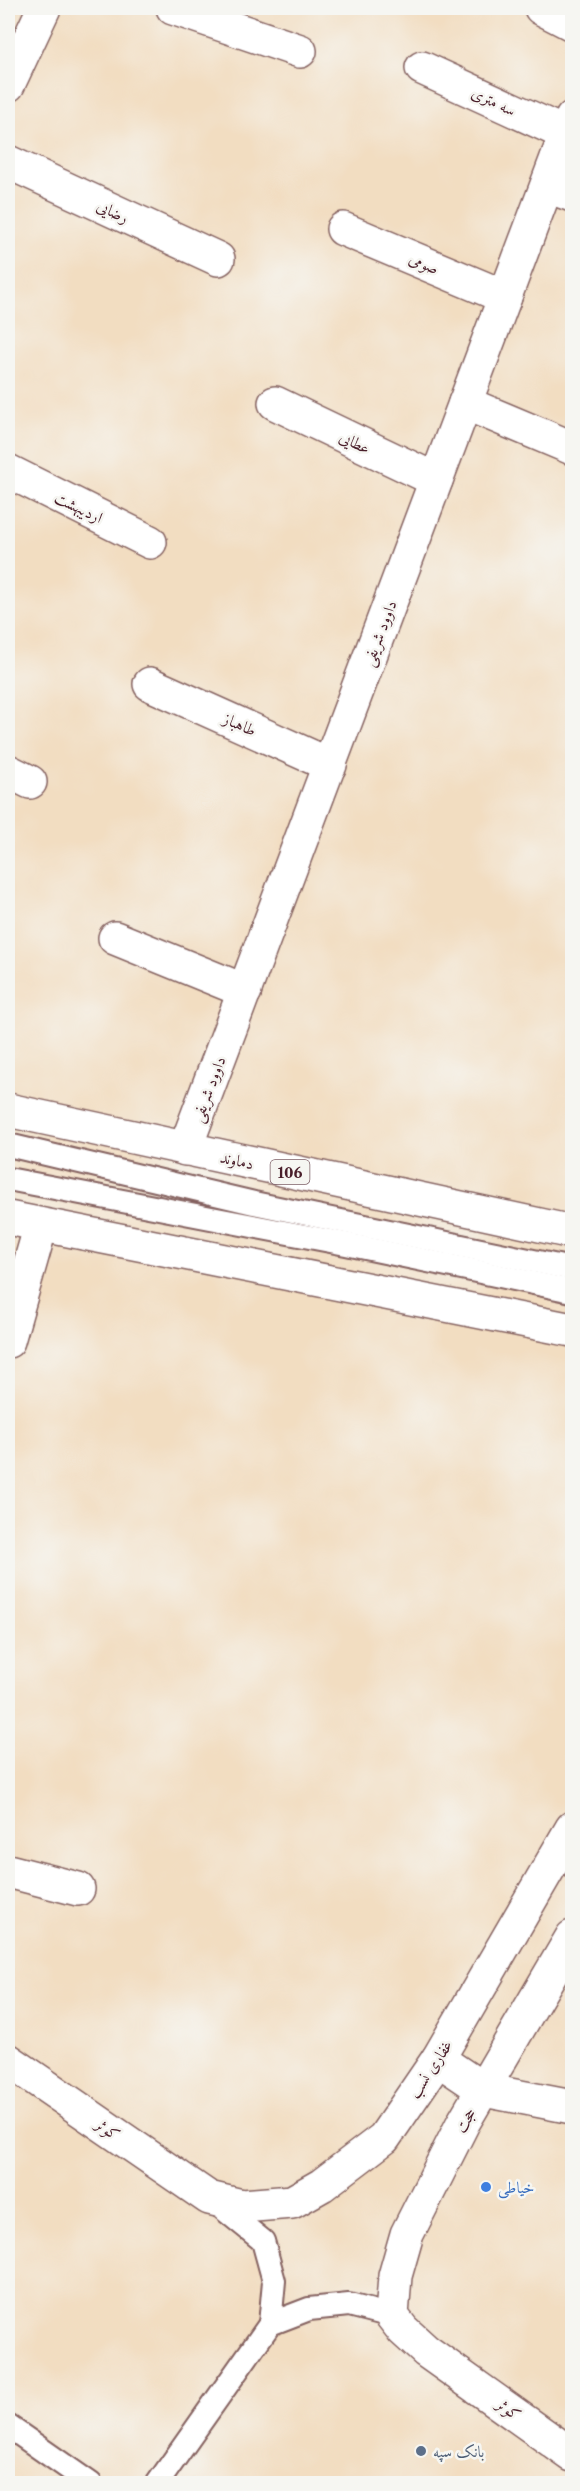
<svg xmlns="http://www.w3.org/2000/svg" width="580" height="2491" font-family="'Libre Caslon Text',Amiri,serif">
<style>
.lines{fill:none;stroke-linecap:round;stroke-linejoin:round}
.service-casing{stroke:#856260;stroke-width:26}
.minor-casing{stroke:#856260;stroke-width:36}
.primary-casing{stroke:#856260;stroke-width:36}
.service{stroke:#fff;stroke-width:22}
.minor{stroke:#fff;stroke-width:33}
.primary{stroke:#fff;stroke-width:33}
.shop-dot{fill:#3f7fe0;stroke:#f6f6f2;stroke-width:2}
.service-dot{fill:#5c6f8a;stroke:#f6f6f2;stroke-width:2}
.labels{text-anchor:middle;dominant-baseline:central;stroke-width:5;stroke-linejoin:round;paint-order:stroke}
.shield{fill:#f6f6f2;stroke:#7e6067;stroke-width:1.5}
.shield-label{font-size:15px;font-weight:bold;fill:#4a1f2b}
.street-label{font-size:16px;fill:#4a1f2b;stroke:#f6f6f2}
.shop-label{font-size:16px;fill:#366cbe;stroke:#f6f6f2;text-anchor:start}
.service-label{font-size:16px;fill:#4e5e75;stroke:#f6f6f2;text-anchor:start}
</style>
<rect width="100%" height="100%" fill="#f6f6f2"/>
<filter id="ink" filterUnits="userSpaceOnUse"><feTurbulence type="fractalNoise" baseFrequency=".0167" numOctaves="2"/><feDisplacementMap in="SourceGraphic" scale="12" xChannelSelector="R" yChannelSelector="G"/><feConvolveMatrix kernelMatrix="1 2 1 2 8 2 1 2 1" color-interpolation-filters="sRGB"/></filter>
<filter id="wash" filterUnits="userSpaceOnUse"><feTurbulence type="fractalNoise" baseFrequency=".008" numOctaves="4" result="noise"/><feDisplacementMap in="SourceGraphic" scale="24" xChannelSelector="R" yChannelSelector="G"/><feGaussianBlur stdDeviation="1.35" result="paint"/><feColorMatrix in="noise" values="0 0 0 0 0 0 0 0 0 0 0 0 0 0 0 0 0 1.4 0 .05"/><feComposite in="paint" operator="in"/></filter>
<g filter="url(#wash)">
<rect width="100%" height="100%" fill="#f2ddc1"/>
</g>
<g filter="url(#ink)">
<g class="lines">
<g class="service-casing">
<g id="service">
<path d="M8,1145L254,1203L572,1269"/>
<path d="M8,1179L346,1244L572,1291"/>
<path d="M216,2203L263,2241L274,2281L270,2324L309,2309L349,2305L392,2316"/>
<path d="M8,2426L91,2484"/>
<path d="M157,2484L270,2324"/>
</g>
</g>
<g class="minor-casing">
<g id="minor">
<path d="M173,8L300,51"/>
<path d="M541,8L572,24"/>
<path d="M422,68L566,134"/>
<path d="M8,85L44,8"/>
<path d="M8,162L218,259"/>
<path d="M547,186L572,195"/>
<path d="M343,229L505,297"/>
<path d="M275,403L436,480"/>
<path d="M465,403L572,448"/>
<path d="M8,471L150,542"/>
<path d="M150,684L330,765"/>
<path d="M8,771L30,782"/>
<path d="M115,938L245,991"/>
<path d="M185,1149L572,118"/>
<path d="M8,1341L41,1225"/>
<path d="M8,1871L78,1889"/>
<path d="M572,1937L463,2123L407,2234L395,2276L392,2316L403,2330L426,2351L572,2455"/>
<path d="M438,2059L484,2090L572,2107"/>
<path d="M8,2060L209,2198L242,2206L292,2202L322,2185L384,2138L438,2059L572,1828"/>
</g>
</g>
<g class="primary-casing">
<g id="primary">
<path d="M8,1110L572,1232"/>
<path d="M8,1218L572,1330"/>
</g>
</g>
<use href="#service" class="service"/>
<use href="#minor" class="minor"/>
<use href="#primary" class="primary"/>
</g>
</g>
<circle class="shop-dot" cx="486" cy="2187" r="6"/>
<circle class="service-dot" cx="421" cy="2451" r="6"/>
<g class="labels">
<rect class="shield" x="270.5" y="1160" width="39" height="24" rx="4.5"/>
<g class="shield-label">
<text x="290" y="1172">106</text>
</g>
<g class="street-label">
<text transform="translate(494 101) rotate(25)">سه متری</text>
<text transform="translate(113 211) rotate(25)">رضایی</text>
<text transform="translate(424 263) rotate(23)">صومی</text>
<text transform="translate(355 442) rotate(26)">عطایی</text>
<text transform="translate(79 507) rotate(26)">اردیبهشت</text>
<text transform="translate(379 633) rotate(-69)">داوود شریفی</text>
<text transform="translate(240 724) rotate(24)">طاهباز</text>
<text transform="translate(208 1089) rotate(-69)">داوود شریفی</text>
<text transform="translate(237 1160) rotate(12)">دماوند</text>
<text transform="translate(430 2069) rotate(-57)">غفاری نسب</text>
<text transform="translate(465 2120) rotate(-60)">حجت</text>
<text transform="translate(108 2129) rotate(34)">کوثر</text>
<text transform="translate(509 2409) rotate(35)">کوثر</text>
</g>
<g class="shop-label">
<text x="498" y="2187">خیاطی</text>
</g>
<g class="service-label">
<text x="433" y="2451">بانک سپه</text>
</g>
</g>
<rect width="580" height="2491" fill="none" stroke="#f6f6f2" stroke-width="30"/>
</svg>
